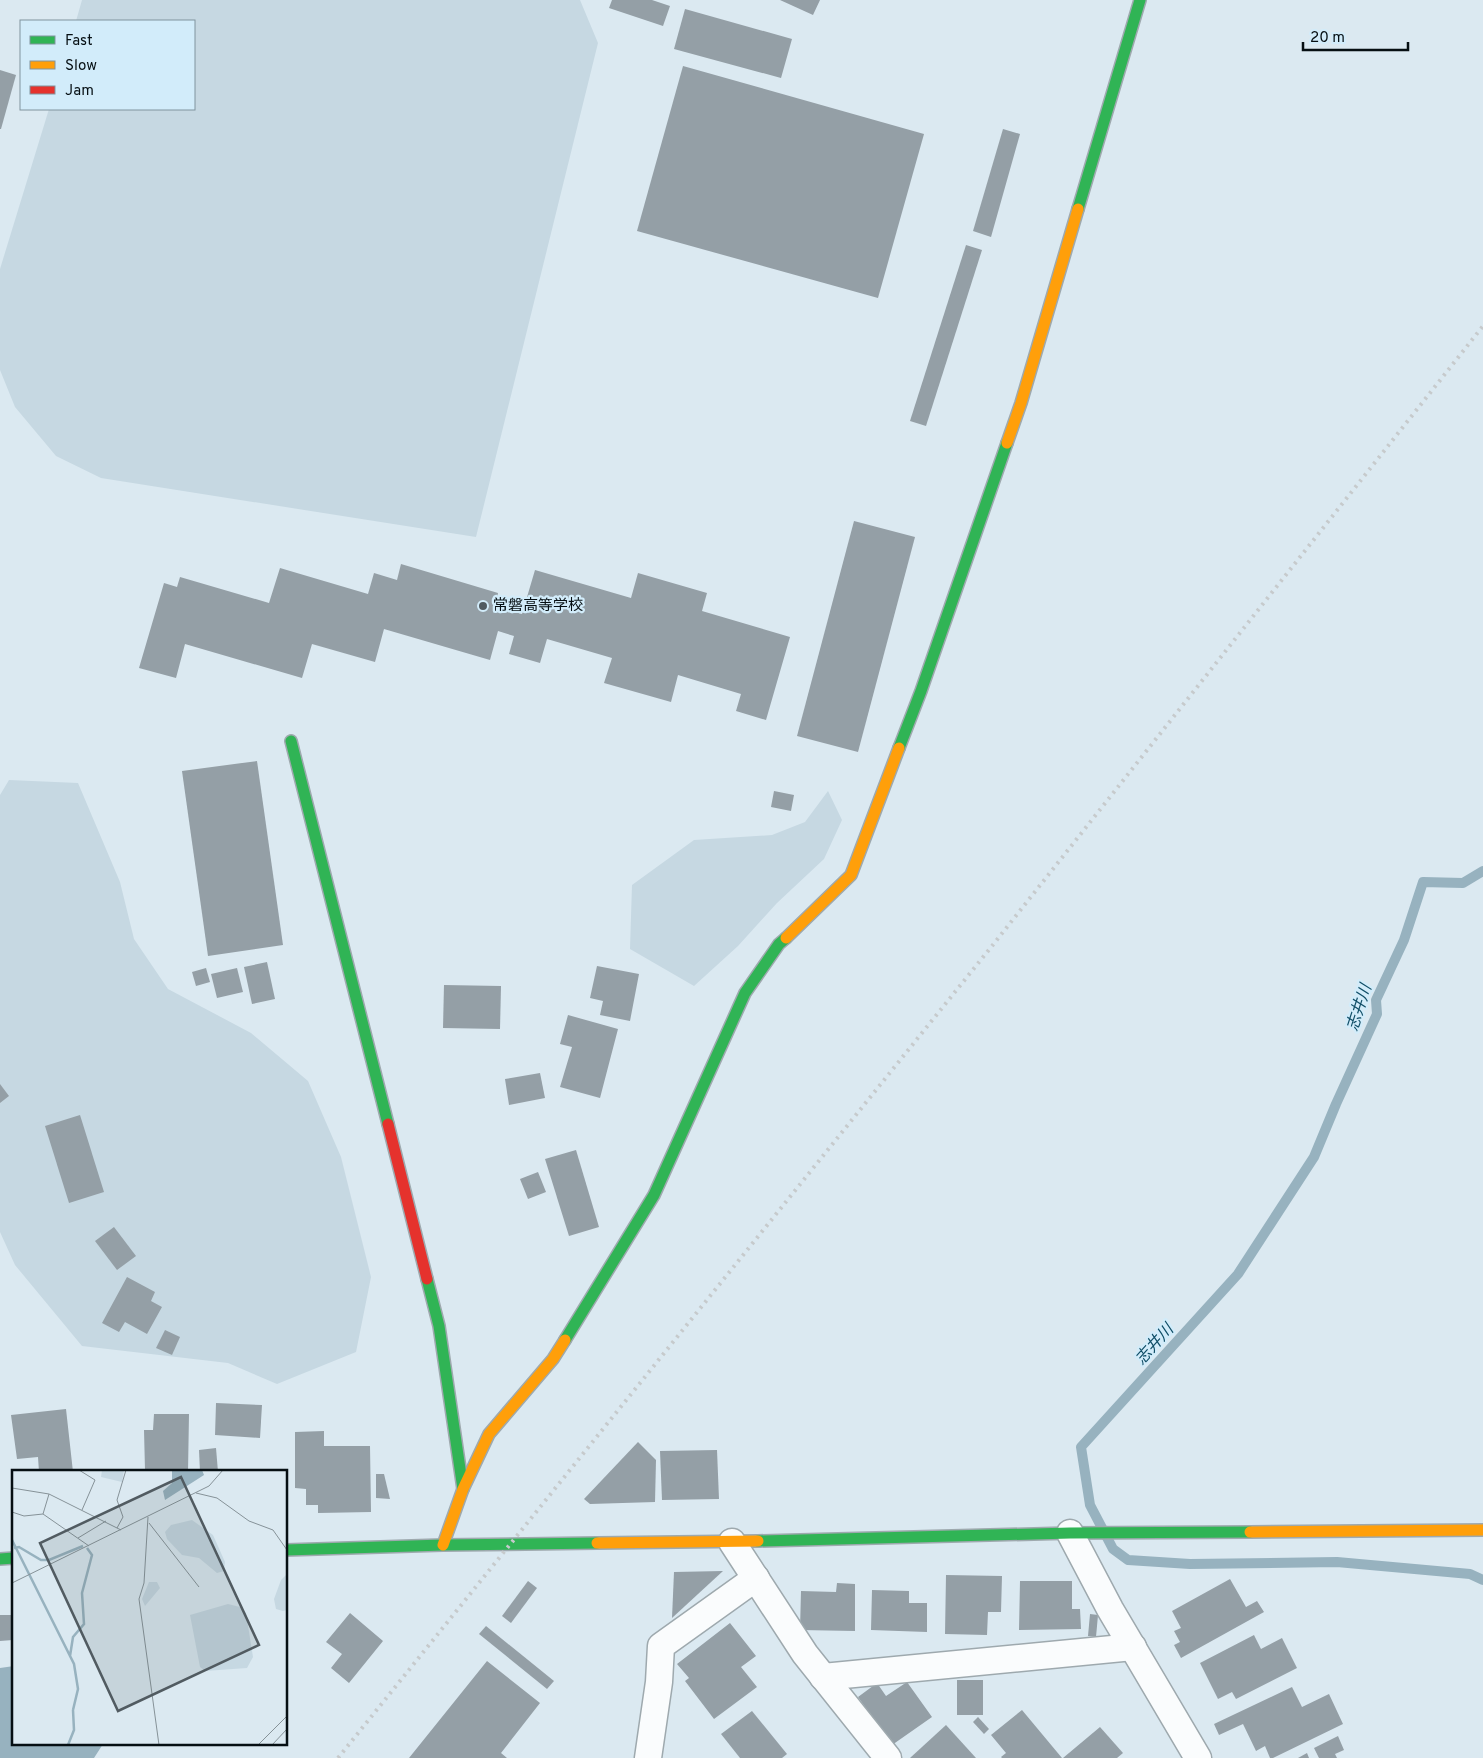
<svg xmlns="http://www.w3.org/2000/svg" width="1483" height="1758" font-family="Overpass,'Noto Sans JP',sans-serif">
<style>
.green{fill:#c6d8e2}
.water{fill:#97b2bf}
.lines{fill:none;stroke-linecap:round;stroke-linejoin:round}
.stream{stroke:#97b2bf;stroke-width:10}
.building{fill:#949fa6}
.street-casing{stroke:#9ea9ae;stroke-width:29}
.fast-casing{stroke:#9ea9ae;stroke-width:14}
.slow-casing{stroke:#9ea9ae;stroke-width:14}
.jam-casing{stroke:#9ea9ae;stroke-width:14}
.street{stroke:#fafcfd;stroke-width:26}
.fast{stroke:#30b455;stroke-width:11}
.slow{stroke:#ff9f0a;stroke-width:11}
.jam{stroke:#e5322d;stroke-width:11}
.rail{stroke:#c6cacc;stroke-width:4;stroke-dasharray:2.5 5;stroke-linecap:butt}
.poi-dot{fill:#515b61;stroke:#d2ecfa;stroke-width:2}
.labels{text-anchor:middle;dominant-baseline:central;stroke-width:4.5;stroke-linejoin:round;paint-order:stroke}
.poi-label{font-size:15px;fill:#060f13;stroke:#d2ecfa;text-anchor:start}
.water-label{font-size:16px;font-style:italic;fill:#104e67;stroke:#d2ecfa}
.inset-river{fill:none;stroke:#97b2bf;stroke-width:2.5}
.inset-road{fill:none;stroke:#869298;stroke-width:1}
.view{fill:#515b61;fill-opacity:0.15;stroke:#515b61;stroke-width:2.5}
.inset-edge{fill:none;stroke:#060f13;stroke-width:2.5}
</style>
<rect width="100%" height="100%" fill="#dbe9f1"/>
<g class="green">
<path d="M82,0H580L598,43L476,537L101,478L56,456L15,407L0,370V269L49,109H194V21H76Z"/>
<path d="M9,780L78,783L120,882L134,939L168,989L251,1033L308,1081L341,1157L371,1277L356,1352L277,1384L228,1363L82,1346L15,1265L0,1232V795Z"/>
<path d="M828,791L842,820L824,859L777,903L738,946L694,986L630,949L632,885L694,840L772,835L805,822Z"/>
</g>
<path class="water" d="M14,1666V1744H103L94,1758H0V1668Z"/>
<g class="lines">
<path class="stream" d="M1483,871L1463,883L1423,882L1404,940L1376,1000L1377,1014L1336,1104L1314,1157L1238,1274L1081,1447L1090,1505L1113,1549L1128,1560L1190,1564L1337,1562L1470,1574L1483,1580"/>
</g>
<g class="building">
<path d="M612,0H652L670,6L663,26L609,8Z"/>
<path d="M780,0H820L813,15Z"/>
<path d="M685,9L792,39L781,78L674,49Z"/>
<path d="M683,66L924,134L878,298L637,231Z"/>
<path d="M0,70L16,75L1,129H0Z"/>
<path d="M1003,129L1020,134L991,237L973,231Z"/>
<path d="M966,245L982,250L926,426L910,421Z"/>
<path d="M854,521L915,537L858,752L797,736Z"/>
<path d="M401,564L498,593L495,607L522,614L535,570L631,598L638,573L707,593L702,611L790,637L766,720L736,711L741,694L678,675L671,702L604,683L612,658L547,639L540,663L509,654L514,636L498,631L490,660L384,629L375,662L312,644L302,678L185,644L176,678L139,668L164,583L177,587L180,577L269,603L280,568L368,594L374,573L397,580Z"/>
<path d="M257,761L283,945L208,956L182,771Z"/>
<path d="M774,791L794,795L791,811L771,807Z"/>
<path d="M267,962L275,999L252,1004L244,967Z"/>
<path d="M597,966L639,974L630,1021L600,1015L603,1001L590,998Z"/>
<path d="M206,968L210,982L196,986L192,972Z"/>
<path d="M237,968L243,992L217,998L211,974Z"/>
<path d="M444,985L501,986L500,1029L443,1028Z"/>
<path d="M568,1015L618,1029L600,1098L560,1087L572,1047L560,1044Z"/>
<path d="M540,1073L545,1098L509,1105L505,1079Z"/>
<path d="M0,1084L9,1096L0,1103Z"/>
<path d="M80,1115L104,1192L69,1203L45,1126Z"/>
<path d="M576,1150L599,1227L569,1236L545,1159Z"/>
<path d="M538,1172L546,1192L528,1199L520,1179Z"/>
<path d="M114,1227L136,1256L117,1270L95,1241Z"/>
<path d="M127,1277L155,1292L151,1301L162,1307L147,1334L125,1322L119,1332L102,1323Z"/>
<path d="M165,1330L180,1337L172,1355L156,1348Z"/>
<path d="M216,1403L262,1405L260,1438L215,1435Z"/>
<path d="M66,1409L73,1472H39L38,1457L17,1459L11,1415Z"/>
<path d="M154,1414H189L188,1472H152V1469L145,1470L144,1430H153Z"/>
<path d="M324,1431V1446H370L371,1512L318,1513V1505H306V1489L295,1488V1432Z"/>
<path d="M638,1442L656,1460L655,1502L590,1504L584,1499Z"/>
<path d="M216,1448L218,1472H200L199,1450Z"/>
<path d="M717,1450L719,1499L662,1500L660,1451Z"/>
<path d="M376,1474H384L390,1499L376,1498Z"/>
<path d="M723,1571L672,1618L674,1572Z"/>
<path d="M946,1575L1002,1576L1001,1612H988L987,1635L945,1634Z"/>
<path d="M1230,1579L1246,1607L1257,1601L1264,1612L1181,1658L1174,1645L1180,1642L1174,1631L1181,1628L1172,1611Z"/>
<path d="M528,1581L537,1588L511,1623L502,1616Z"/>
<path d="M1020,1581H1072V1609H1080L1081,1629L1019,1630Z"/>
<path d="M837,1583L855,1584V1631L800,1630L801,1591L836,1592Z"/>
<path d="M872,1590L909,1591V1603H927V1632L871,1630Z"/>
<path d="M350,1613L383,1641L349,1683L331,1668L342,1654L326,1642Z"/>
<path d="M1090,1614L1098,1615L1096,1637L1088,1636Z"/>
<path d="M0,1615H12L13,1640L0,1641Z"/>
<path d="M730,1623L756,1656L741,1667L757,1687L714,1719L685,1681L689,1678L677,1664Z"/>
<path d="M486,1626L554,1681L547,1689L479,1634Z"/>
<path d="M1254,1635L1261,1649L1282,1638L1297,1668L1236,1699L1232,1692L1218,1699L1200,1663Z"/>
<path d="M487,1661L540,1703L501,1753L507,1758H409Z"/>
<rect x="957" y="1680" width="26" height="35"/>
<path d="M907,1682L932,1717L892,1745L858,1697L877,1683L886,1696Z"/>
<path d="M1292,1687L1302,1707L1329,1694L1343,1724L1273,1758H1270L1265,1746L1256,1751L1243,1724L1219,1735L1214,1724Z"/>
<path d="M1022,1710L1062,1758H1002L1001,1757L1006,1753L991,1735Z"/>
<path d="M752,1711L787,1754L782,1758H740L721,1734Z"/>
<path d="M978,1717L989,1729L984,1734L973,1722Z"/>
<path d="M946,1725L976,1758H910Z"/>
<path d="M1100,1727L1123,1753L1117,1758H1063Z"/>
<path d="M1338,1736L1344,1750L1335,1754L1337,1758H1319L1314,1748Z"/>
<path d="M1307,1753L1309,1758H1298Z"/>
</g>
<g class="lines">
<g class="street-casing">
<g id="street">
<path d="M1070,1533L1110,1609L1198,1758"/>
<path d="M732,1542L805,1654L888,1758"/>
<path d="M823,1677L1133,1647"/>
<path d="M648,1758L659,1682L661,1646L756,1578"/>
</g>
</g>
<g class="fast-casing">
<g id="fast">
<path d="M1078,209L1140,0"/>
<path d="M291,741L388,1124"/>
<path d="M899,748L921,691L1007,443"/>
<path d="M427,1279L439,1326L463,1489"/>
<path d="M565,1340L654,1195L745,993L779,944L786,938"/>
<path d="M758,1541L1070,1533L1250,1532"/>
<path d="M286,1550L443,1545L597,1543"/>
<path d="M0,1559L14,1558"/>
</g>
</g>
<g class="slow-casing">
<g id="slow">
<path d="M1007,443L1021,403L1078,209"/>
<path d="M786,938L851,875L899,748"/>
<path d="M1250,1532L1483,1530"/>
<path d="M597,1543L758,1541"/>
<path d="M443,1545L463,1489L489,1434L553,1359L565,1340"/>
</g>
</g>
<g class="jam-casing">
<path id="jam" d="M388,1124L427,1279"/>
</g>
<use href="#street" class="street"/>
<use href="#fast" class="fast"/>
<use href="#slow" class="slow"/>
<use href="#jam" class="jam"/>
<path class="rail" d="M338,1758L992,946L1483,326"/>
</g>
<circle class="poi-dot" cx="483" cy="606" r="5"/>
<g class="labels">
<g class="poi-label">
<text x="493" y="606">常磐高等学校</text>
</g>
<g class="water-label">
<text transform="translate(1360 1008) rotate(-72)">志井川</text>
<text transform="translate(1155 1345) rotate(-48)">志井川</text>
</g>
</g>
<g transform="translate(12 1470)">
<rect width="275" height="275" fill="#dbe9f1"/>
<path d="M90,0H112L110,12L89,7ZM180,50L201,65L213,92L212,101L205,103L187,88L170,85L155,69L153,62L159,55ZM275,104V140L271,141L264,139L262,129L269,110ZM137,112H145L148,118L133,136L130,129ZM216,134L228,137L234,143L241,187L235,198L193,201L188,197L178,145Z" fill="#c6d8e2"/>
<path d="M160,0H190L192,5L153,30L151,21L160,13Z" fill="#97b2bf"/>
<path class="inset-river" d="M0,70L62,194L66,219L61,240M2,78L7,77L29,90H37L71,76M58,186L61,167L72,154L70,123L80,85L75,78M56,275L62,260L61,240"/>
<path class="inset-road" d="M67,0L83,10L70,40M0,18L37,24L109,60M184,23L205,28L237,51L261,60L275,80M0,42L12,46L31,44L77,76M31,44L37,24M136,47L132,113L127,129L147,275M137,53L187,117M105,58L111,47L105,30L114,0M66,68L94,51M0,113L197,16L211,0M246,275L275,246M260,275L275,259"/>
<path class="view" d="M169,7L247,175L106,241L28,73Z"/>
<rect width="275" height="275" class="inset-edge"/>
</g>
<rect x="20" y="20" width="175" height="90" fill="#d2ecfa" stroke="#80949e"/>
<rect x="30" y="36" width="25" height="8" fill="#30b455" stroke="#80949e"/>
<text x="65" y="45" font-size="15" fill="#060f13">Fast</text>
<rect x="30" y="61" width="25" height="8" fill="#ff9f0a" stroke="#80949e"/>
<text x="65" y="70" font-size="15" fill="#060f13">Slow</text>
<rect x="30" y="86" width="25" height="8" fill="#e5322d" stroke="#80949e"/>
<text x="65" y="95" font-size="15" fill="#060f13">Jam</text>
<path d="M1303 42v8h105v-8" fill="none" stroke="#060f13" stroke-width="2.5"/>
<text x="1310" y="42" font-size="15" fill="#060f13" stroke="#d2ecfa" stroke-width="4" paint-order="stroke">20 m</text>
</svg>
